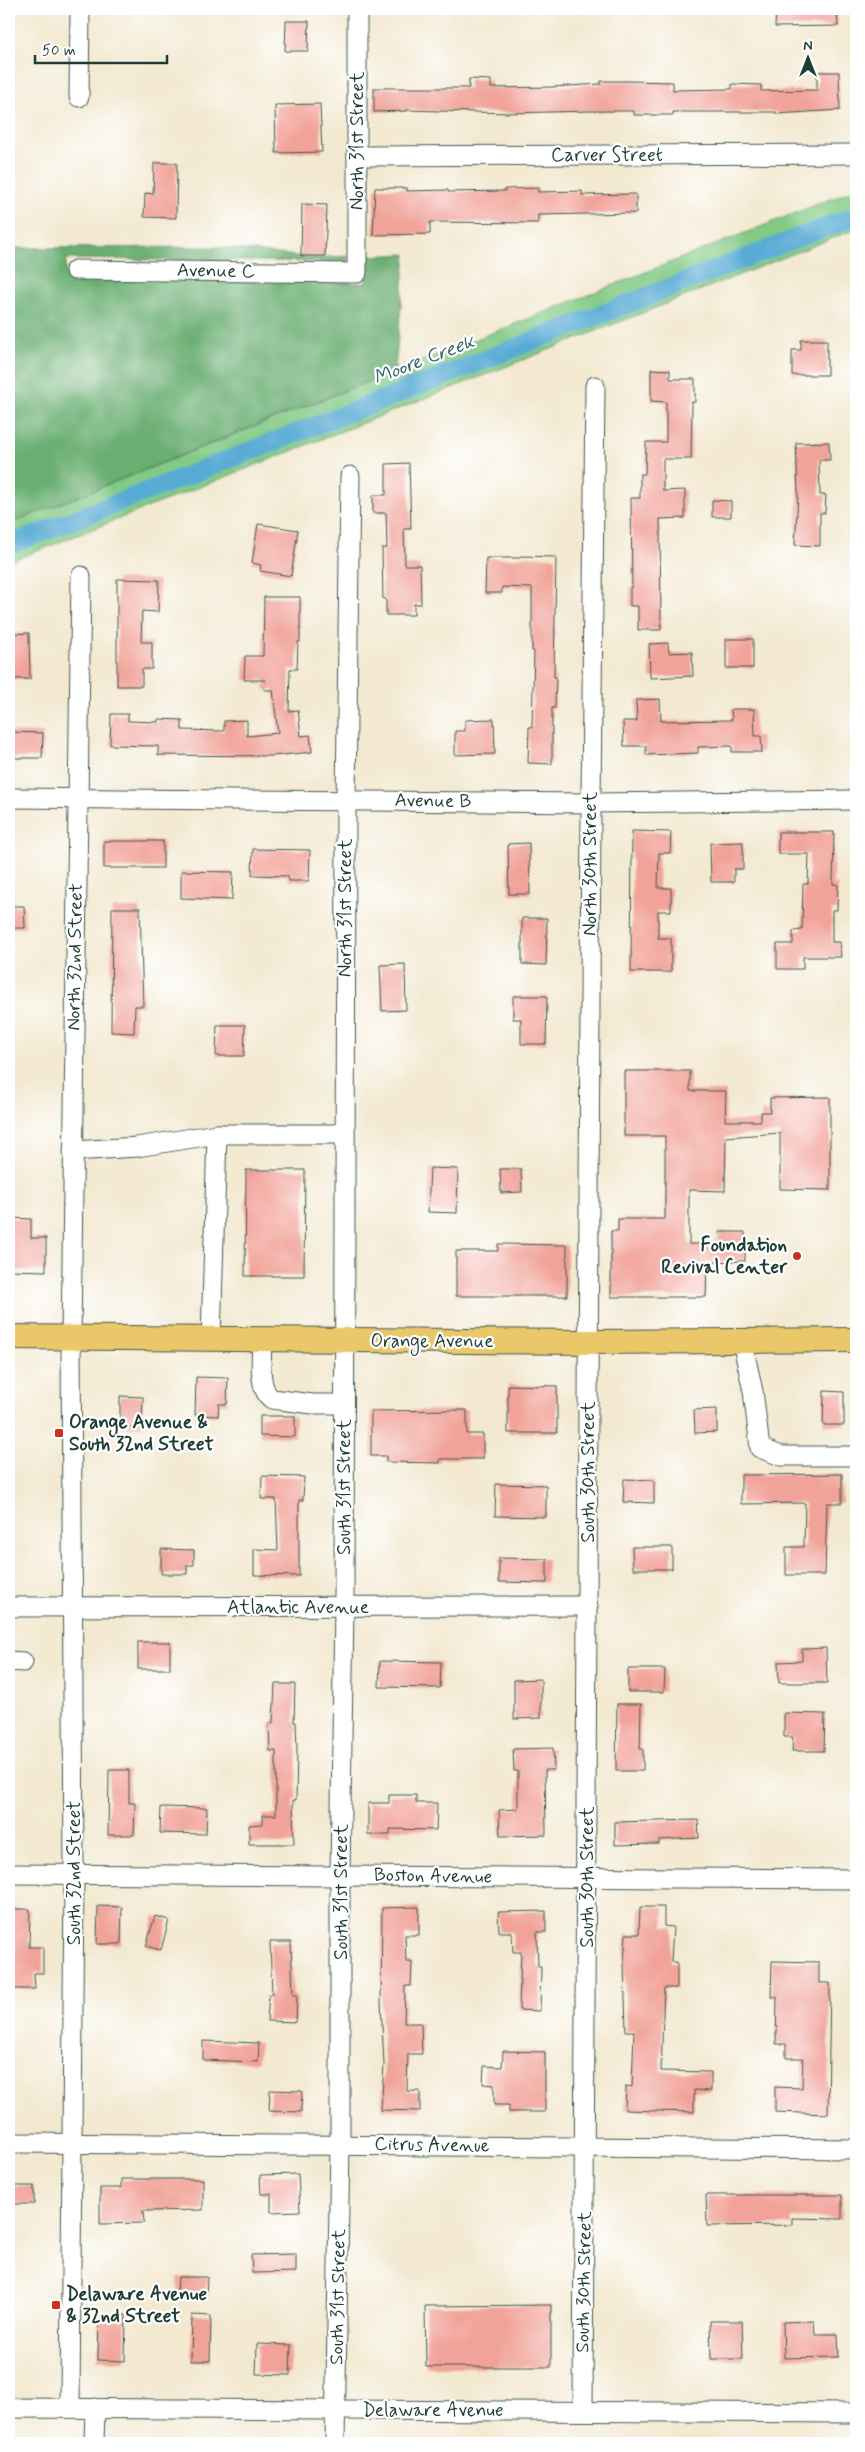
<svg xmlns="http://www.w3.org/2000/svg" width="865" height="2452" font-family="Mynerve,sans-serif">
<style>
.green{fill:#83ca85;stroke:#51845c}
.forest{fill:#6aae72;stroke:#447653}
.lines{fill:none;stroke-linecap:round;stroke-linejoin:round}
.canal{stroke:#59acd4;stroke-width:19}
.building{fill:#f1a399}
.minor-casing{stroke:#3f574c;stroke-width:21}
.major-casing{stroke:#3f574c;stroke-width:26}
.minor{stroke:#fff;stroke-width:19}
.major{stroke:#eac769;stroke-width:24}
.poi-dot{fill:#c8321e;stroke:#fff;stroke-width:2}
.labels{text-anchor:middle;dominant-baseline:central;stroke-width:4.5;stroke-linejoin:round;paint-order:stroke}
.street-label{font-size:19px;fill:#1f3d34;stroke:#fff}
.poi-label{font-size:19px;font-weight:bold;fill:#1f3d34;stroke:#fff;text-anchor:start}
.water-label{font-size:20px;font-style:italic;fill:#33646c;stroke:#fff}
</style>
<rect width="100%" height="100%" fill="#fff"/>
<filter id="ink" filterUnits="userSpaceOnUse"><feTurbulence type="fractalNoise" baseFrequency=".02" numOctaves="2"/><feDisplacementMap in="SourceGraphic" scale="10" xChannelSelector="R" yChannelSelector="G"/><feConvolveMatrix kernelMatrix="1 2 1 2 8 2 1 2 1" color-interpolation-filters="sRGB"/></filter>
<filter id="wash" filterUnits="userSpaceOnUse"><feTurbulence type="fractalNoise" baseFrequency=".0096" numOctaves="4" result="noise"/><feDisplacementMap in="SourceGraphic" scale="20" xChannelSelector="R" yChannelSelector="G"/><feGaussianBlur stdDeviation="1.12" result="paint"/><feColorMatrix in="noise" values="0 0 0 0 0 0 0 0 0 0 0 0 0 0 0 0 0 1.4 0 .05"/><feComposite in="paint" operator="in"/></filter>
<g filter="url(#wash)">
<rect width="100%" height="100%" fill="#f3e9d1"/>
<path class="green" d="M856,189V229L9,562V524Z"/>
<path class="forest" d="M220,247L313,258L348,256V262L66,259V280L366,283V256L406,254L395,370L9,524V248Z"/>
<g class="lines">
<path class="canal" d="M9,545L823,228L856,217"/>
</g>
<g id="blocks">
<g class="building">
<path d="M776,9H837L838,26L775,27Z"/>
<path d="M286,21H309L308,51H285Z"/>
<path d="M817,72H839L840,110L776,114V112H673V115H634V111H589L508,113L406,110L407,111L374,112V88H469V79L491,80V88L552,87L601,84V81H627L673,82V90L732,89V84L761,85V91L817,90Z"/>
<path d="M320,104L322,152L276,153L275,105Z"/>
<path d="M154,163H177L176,218L144,217L145,193L153,194Z"/>
<path d="M375,188H407V191L448,190V192L505,191V189L538,188V192L582,191V195L636,194V213L538,215V223L430,222V234L373,235Z"/>
<path d="M302,204L327,205L325,256H301Z"/>
<path d="M801,340H827V375H792V350H801Z"/>
<path d="M651,369L670,370V379H695V402H692L691,459H663V491L685,490V518L660,519L661,630H638V606H630V587H632L631,498H640V474H645L646,442H666V402L651,401Z"/>
<path d="M829,442L830,460H819L820,495H826L825,513H820V546L795,545L798,495L796,443Z"/>
<path d="M409,463L411,529H404L405,565H420L421,604H414V615H386V599H383L382,548H387L386,513H373V495H386V464Z"/>
<path d="M712,500L731,501V517H712Z"/>
<path d="M258,524L298,530L291,576L260,571L261,565L252,563Z"/>
<path d="M520,556L556,557L554,677H556L555,708H552V764L528,763L529,727H532L534,651H532V588L502,587V593H485L486,558H520Z"/>
<path d="M117,579L159,580L158,612L142,611L141,642H152V669H142V686H117Z"/>
<path d="M264,597H300V642H298L297,669H290L289,711L298,710L301,736L310,735L312,752L272,756L158,755V746L110,745L111,714H128V721L158,722V719L182,720V730L224,731V721L247,720V736L278,733L273,690H264L265,680H244L245,656H263Z"/>
<path d="M29,633L30,679H9V634Z"/>
<rect x="726" y="639" width="27" height="29"/>
<path d="M668,643L669,653L692,652L693,676L650,678L649,644Z"/>
<path d="M660,699L661,721L732,720L731,709H754L755,736H761L762,752H732V746L698,747V753L646,755V746H624L623,721H637L636,700Z"/>
<path d="M494,719L495,754L455,755V731H465V720Z"/>
<path d="M9,732L43,733L42,758H9Z"/>
<path d="M632,831L671,832L670,853H659L658,888H671V911H658V938H671V972H631Z"/>
<path d="M778,832H834L833,884L838,885L837,910H832V942H840L841,957H803V969H777V944H793V931L802,930L803,884H808L809,854H778Z"/>
<rect x="104" y="841" width="59" height="27"/>
<path d="M743,842V869H734V882H711L710,843Z"/>
<path d="M529,843L530,894H509L508,844Z"/>
<path d="M253,849L310,850L309,881H288V876L252,875Z"/>
<path d="M181,871L233,872L232,900L181,898Z"/>
<path d="M9,906H24L25,928H9Z"/>
<path d="M112,908H140L143,1006H135L134,1033L111,1032Z"/>
<path d="M522,918H547L546,965L522,964Z"/>
<path d="M405,964L406,1010L382,1011L380,965Z"/>
<path d="M513,996H547L546,1044H521V1019H513Z"/>
<path d="M217,1025H245L244,1056H216Z"/>
<path d="M624,1071H690V1091H726L725,1121H761V1112H770V1098L830,1097V1190L780,1189V1133L726,1137L725,1191L689,1190V1244H718L719,1232H745V1261L707,1262L706,1297H611V1231H618V1219H665V1136H624Z"/>
<path d="M430,1168L458,1169L457,1213L428,1212Z"/>
<path d="M500,1169H521L522,1192L501,1193Z"/>
<path d="M246,1170H305L304,1276H245Z"/>
<path d="M9,1218L31,1219V1238H46V1271L9,1270Z"/>
<path d="M498,1244L567,1245V1296H456V1251H498Z"/>
<path d="M196,1377L228,1378L227,1404H219L218,1416L195,1415Z"/>
<path d="M508,1385L557,1386V1433H508Z"/>
<path d="M824,1391L844,1392V1425H823Z"/>
<path d="M120,1396L143,1397L142,1427H120Z"/>
<path d="M717,1409V1432L695,1433L694,1410Z"/>
<path d="M467,1410V1434H483V1459H440V1463L386,1462V1456H371V1411Z"/>
<path d="M260,1416H295V1437L260,1436Z"/>
<path d="M842,1474V1503H827L825,1575H786V1547H804L805,1503L741,1504V1475Z"/>
<path d="M262,1476L304,1477L303,1500H299V1576L254,1575V1549L278,1550L276,1499H261Z"/>
<path d="M624,1479L654,1480V1503L623,1502Z"/>
<path d="M496,1484L546,1485V1517L495,1516Z"/>
<path d="M632,1547H672V1569H633Z"/>
<path d="M161,1549L194,1550V1565H187V1574H161Z"/>
<path d="M499,1558L547,1559V1583L499,1582Z"/>
<rect x="138" y="1642" width="32" height="27"/>
<path d="M826,1648L827,1683H779L778,1662L802,1661V1649Z"/>
<path d="M380,1661L441,1662L440,1688L379,1687Z"/>
<path d="M628,1669H665L664,1692H628Z"/>
<path d="M541,1679V1718L514,1719V1680Z"/>
<path d="M275,1684H295L294,1722H296L297,1750L296,1800H293L294,1844H249V1825L263,1824V1815H276V1751H270L269,1723H273Z"/>
<path d="M617,1704H641L640,1749H643V1771H616Z"/>
<path d="M784,1713L825,1714L824,1751H792L793,1737H784Z"/>
<path d="M553,1748L554,1770H545L546,1835L500,1836L499,1810L518,1809V1771H514L513,1749Z"/>
<path d="M109,1770H129V1803H135L134,1835H108Z"/>
<path d="M389,1795H416V1803H437L436,1830L390,1829V1835H368V1803H389Z"/>
<path d="M161,1807L207,1808L206,1834L160,1833Z"/>
<path d="M698,1820L699,1838L659,1840V1844L615,1845V1822Z"/>
<path d="M98,1906L122,1907L121,1944H97Z"/>
<path d="M419,1907V1935H405L406,1962H412L411,1986H405L404,2023H421L422,2054H408L407,2091H420V2111L381,2110L384,2065L381,2002L382,1908Z"/>
<path d="M640,1907H664V1926L673,1927L671,1962H677V1988H664L661,2071L711,2072V2091L694,2090V2112L625,2110L626,2086L632,2087L634,2031H626L624,1963L626,1934H639Z"/>
<path d="M9,1909H30L29,1947H43V1973H34L35,1989H9Z"/>
<path d="M546,1911V1932H537L538,1967H541L540,2011L519,2010L521,1952H513L512,1932H499L498,1912Z"/>
<path d="M155,1916L169,1920L161,1950L146,1946Z"/>
<path d="M270,1942H291L293,1995H297L296,2022L267,2021L269,1994H272Z"/>
<path d="M772,1961L819,1962V1983H830L828,2114L775,2112V2087L802,2088L803,2058H786V2044H776L777,1997H771Z"/>
<path d="M203,2041L259,2043L258,2062L203,2060Z"/>
<path d="M503,2051L545,2052V2112H509V2105H494V2085L483,2084L484,2066L502,2067Z"/>
<path d="M270,2090L302,2091L301,2112L269,2111Z"/>
<path d="M298,2174L300,2211L271,2212V2194H261L260,2175Z"/>
<path d="M121,2179H203V2210L143,2211L144,2223L100,2224V2188H121Z"/>
<rect x="9" y="2186" width="25" height="18"/>
<path d="M706,2195H842V2219L792,2218V2225L707,2226Z"/>
<path d="M296,2254V2272L252,2273L251,2255Z"/>
<path d="M178,2277H207L206,2296L177,2295Z"/>
<path d="M551,2305V2367H426L425,2306Z"/>
<path d="M99,2315H126L125,2361L98,2360Z"/>
<path d="M192,2315L211,2316L210,2361H191Z"/>
<path d="M710,2321H742L743,2359H711Z"/>
<path d="M814,2321L815,2334H838L839,2357L784,2358L783,2322Z"/>
<path d="M257,2344L291,2345L290,2375L256,2374Z"/>
</g>
</g>
</g>
<g filter="url(#ink)">
<use href="#blocks" fill-opacity="0" stroke="#3f574c" stroke-width="1"/>
<g class="lines">
<g class="minor-casing">
<g id="minor">
<path d="M79,97L80,9"/>
<path d="M357,156L856,154"/>
<path d="M75,270L357,273V9"/>
<path d="M9,798L591,803L856,800"/>
<path d="M73,1151L137,1147L217,1134"/>
<path d="M211,1340L217,1134H344"/>
<path d="M262,1340C262,1357 257,1389 272,1399L313,1404H344"/>
<path d="M742,1341L753,1391L760,1448L781,1456H856"/>
<path d="M9,1607L588,1606"/>
<path d="M9,1661L23,1662"/>
<path d="M9,1874L856,1879"/>
<path d="M9,2143L856,2149"/>
<path d="M9,2408L856,2413"/>
<path d="M70,2408L74,1874L71,1339L81,576"/>
<path d="M583,2411L591,803L595,386"/>
<path d="M94,2443L95,2408"/>
<path d="M335,2443L340,2144V1874L344,1606L346,800L350,476"/>
</g>
</g>
<g class="major-casing">
<path id="major" d="M9,1337L588,1342L856,1340"/>
</g>
<use href="#minor" class="minor"/>
<use href="#major" class="major"/>
</g>
</g>
<g class="poi-dot">
<circle cx="797" cy="1256" r="5"/>
<rect x="54" y="1428" width="10" height="10" rx="2.5"/>
<rect x="51" y="2300" width="10" height="10" rx="2.5"/>
</g>
<g class="labels">
<g class="street-label">
<text transform="translate(357 141) rotate(-90)">North 31st Street</text>
<text x="607" y="155">Carver Street</text>
<text transform="translate(216 271) rotate(1)">Avenue C</text>
<text transform="translate(433 801) rotate(1)">Avenue B</text>
<text transform="translate(590 864) rotate(-90)">North 30th Street</text>
<text transform="translate(345 908) rotate(-90)">North 31st Street</text>
<text transform="translate(75 957) rotate(-89)">North 32nd Street</text>
<text x="432" y="1341">Orange Avenue</text>
<text transform="translate(588 1472) rotate(-90)">South 30th Street</text>
<text transform="translate(344 1487) rotate(-90)">South 31st Street</text>
<text x="298" y="1607">Atlantic Avenue</text>
<text transform="translate(74 1873) rotate(-90)">South 32nd Street</text>
<text transform="translate(433 1876) rotate(1)">Boston Avenue</text>
<text transform="translate(587 1877) rotate(-90)">South 30th Street</text>
<text transform="translate(341 1892) rotate(-90)">South 31st Street</text>
<text transform="translate(432 2145) rotate(1)">Citrus Avenue</text>
<text transform="translate(584 2282) rotate(-89)">South 30th Street</text>
<text transform="translate(338 2297) rotate(-89)">South 31st Street</text>
<text x="433" y="2410">Delaware Avenue</text>
</g>
<g class="poi-label">
<text x="787" y="1245" text-anchor="end">Foundation<tspan x="787" dy="22">Revival Center</tspan></text>
<text x="69" y="1422">Orange Avenue &amp;<tspan x="69" dy="22">South 32nd Street</tspan></text>
<text x="66" y="2294">Delaware Avenue<tspan x="66" dy="22">&amp; 32nd Street</tspan></text>
</g>
<g class="water-label">
<text transform="translate(424 360) rotate(-21)">Moore Creek</text>
</g>
</g>
<rect width="865" height="2452" fill="none" stroke="#fff" stroke-width="30"/>
<g transform="translate(808 58)" stroke="#ffffff" stroke-width="4" paint-order="stroke">
<path d="M0-4L9 19L0 12L-9 19Z" fill="#1f3d34"/>
<text y="-8" font-size="14" font-weight="bold" text-anchor="middle" fill="#1f3d34">N</text>
</g>
<path d="M35 55v8h132v-8" fill="none" stroke="#1f3d34" stroke-width="2.5"/>
<text x="42" y="55" font-size="15" fill="#1f3d34" stroke="#ffffff" stroke-width="4" paint-order="stroke">50 m</text>
</svg>
